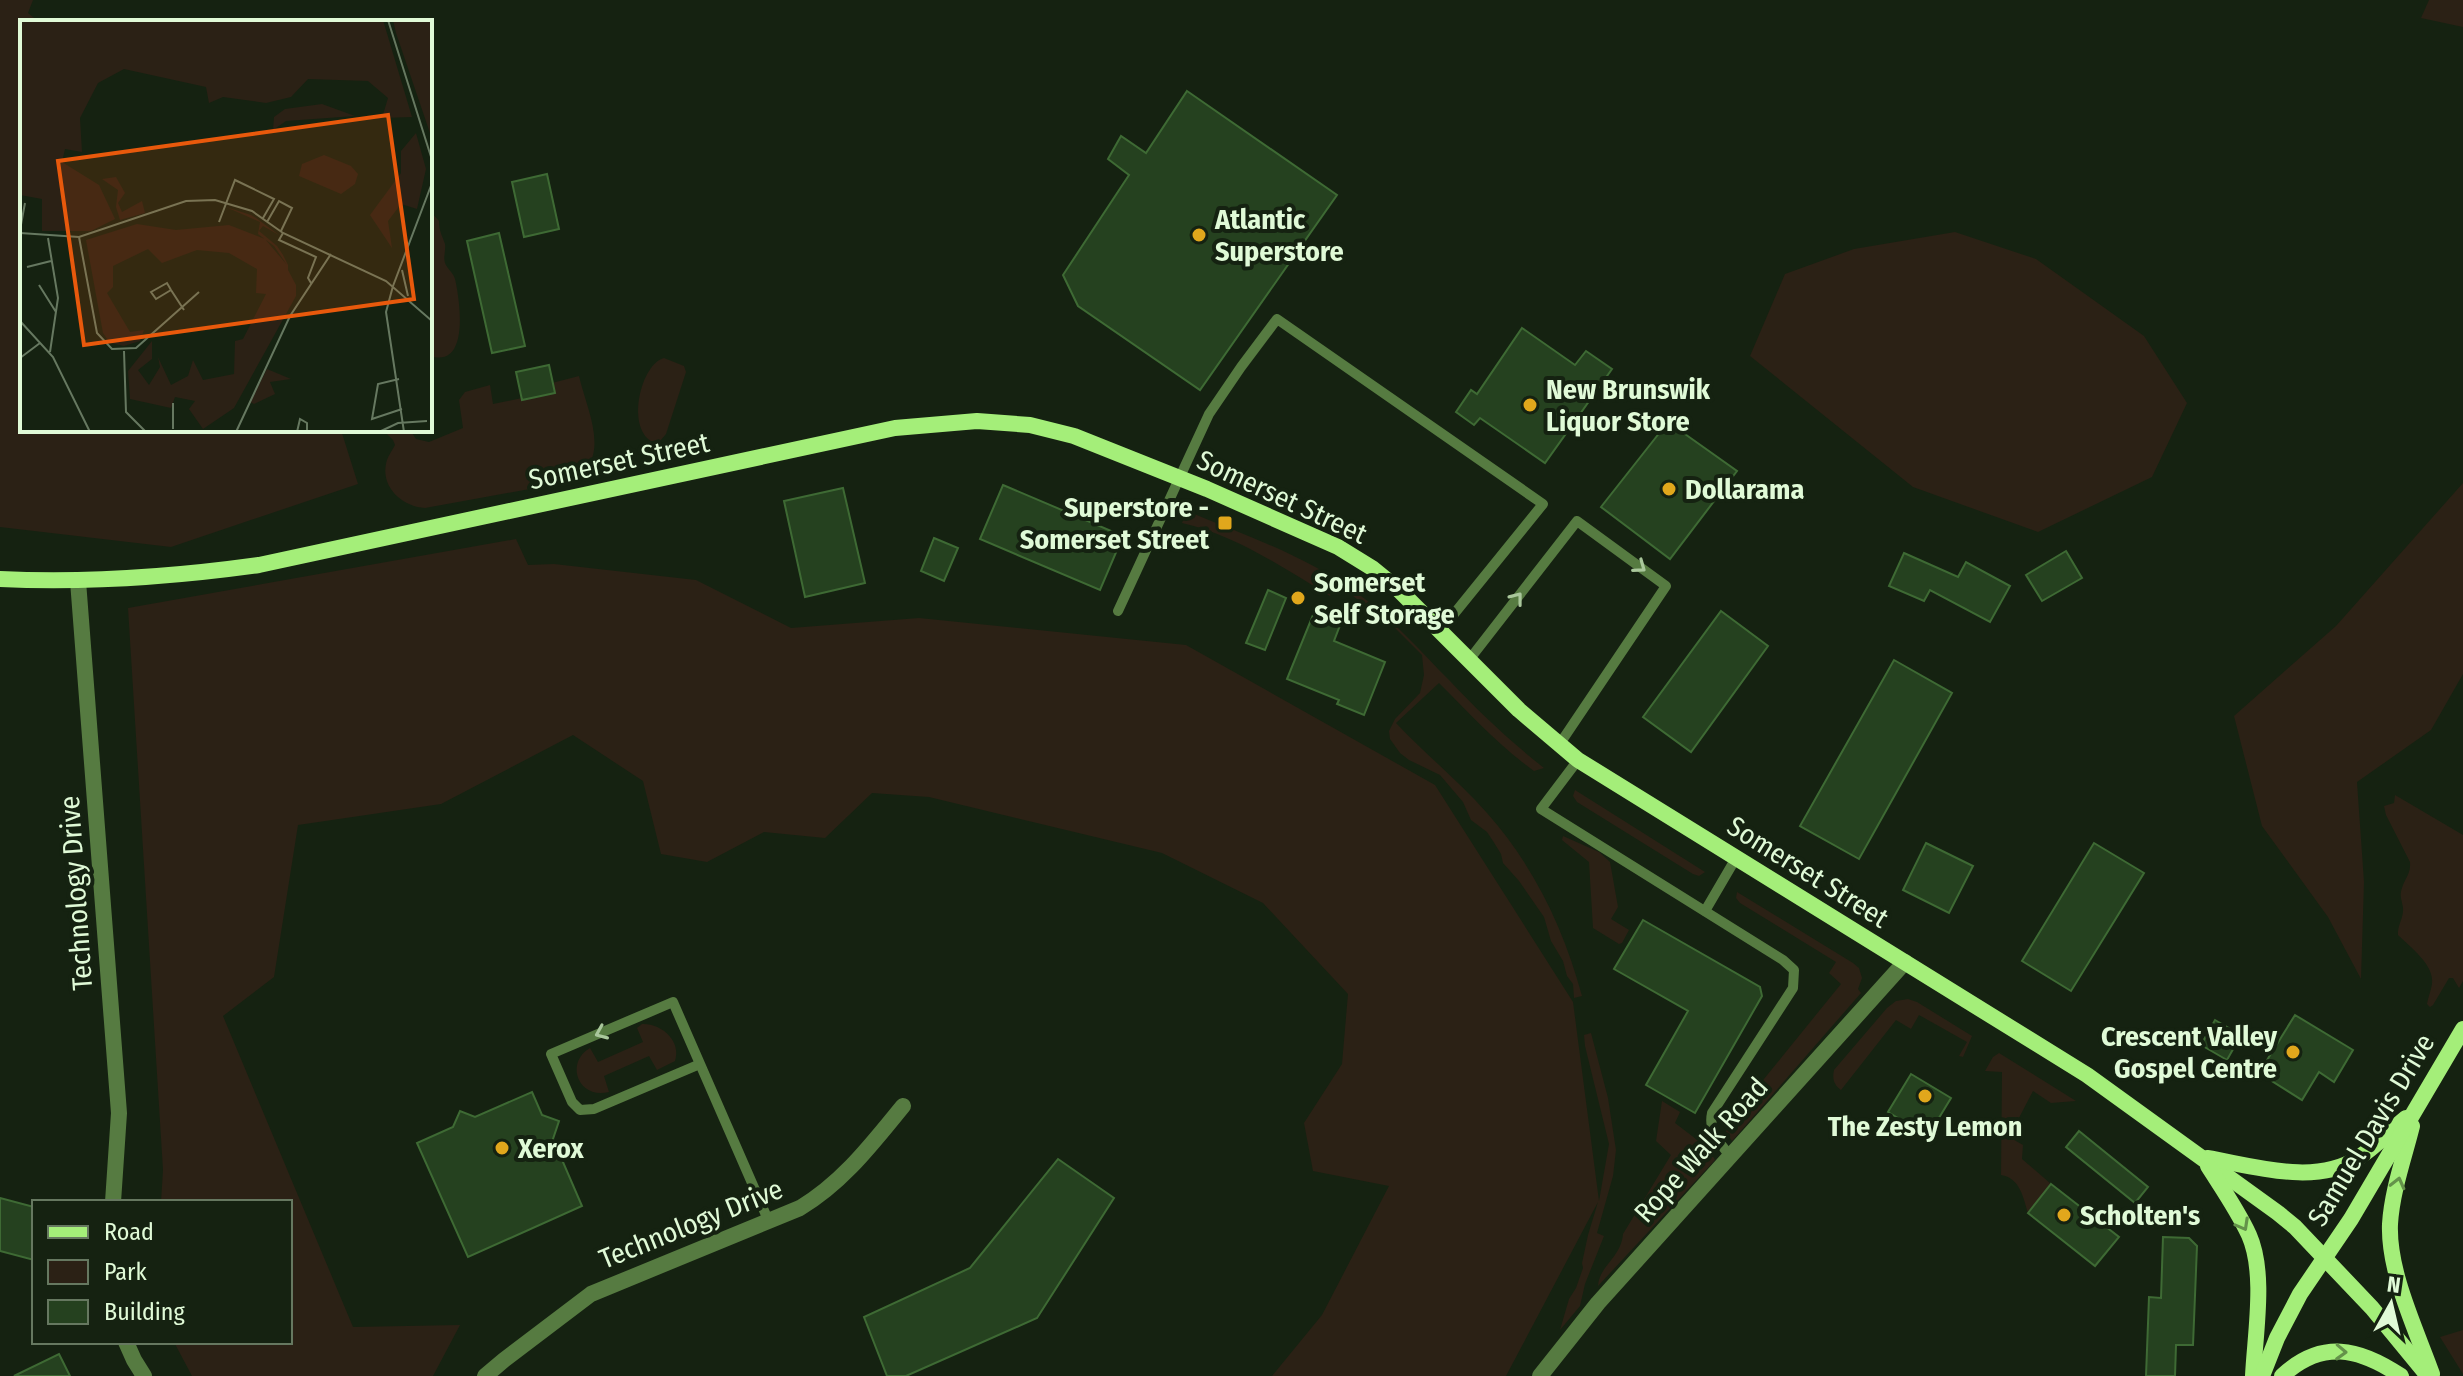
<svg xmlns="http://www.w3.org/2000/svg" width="2463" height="1376" font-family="'Fira Sans Condensed',sans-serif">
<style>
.green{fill:#2b2115}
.building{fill:#25411f;stroke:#3e6a34;stroke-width:2}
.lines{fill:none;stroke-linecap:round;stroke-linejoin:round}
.lane{stroke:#567b41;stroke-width:10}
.street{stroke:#567b41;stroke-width:16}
.secondary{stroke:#a4ee79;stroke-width:16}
.oneway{stroke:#a9c79b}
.oneway2{stroke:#64924a}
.poi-dot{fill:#e1a71c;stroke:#152211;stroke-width:3}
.labels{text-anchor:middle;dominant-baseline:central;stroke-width:8;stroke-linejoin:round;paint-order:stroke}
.poi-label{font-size:28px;font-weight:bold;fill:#e0fad7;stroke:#152211;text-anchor:start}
.street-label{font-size:28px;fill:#e0fad7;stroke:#152211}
.inset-road{fill:none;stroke:#667860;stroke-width:2}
.view{fill:#e8590c;fill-opacity:0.15;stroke:#e8590c;stroke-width:4}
.inset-edge{fill:none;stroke:#e0fad7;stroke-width:4}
</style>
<rect width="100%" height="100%" fill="#152211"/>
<g class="green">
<path d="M0,0H33L28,13L39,22H22V430H341L358,484L171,547L0,527Z"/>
<path d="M2429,0H2463V27L2421,18Z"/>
<path d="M430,211L439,221C439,231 442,235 445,244C446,251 443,257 445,263C447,269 453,272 455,279C460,300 470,369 430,356Z"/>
<path d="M1955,232L2036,259L2144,336L2187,403L2152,477L2038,532L1913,487L1750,356L1785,274L1854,249Z"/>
<path d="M664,358L684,366L686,372L666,434L660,441H651C626,426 641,364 664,358Z"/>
<path d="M579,376C588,414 614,461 568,482L425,508C403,507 381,488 386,464C387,457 392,451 395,445L393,440L383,430H410L416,439L429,442L463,428L459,400L465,392L490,385L493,404L522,398L523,400L554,393L552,383Z"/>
<path d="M2463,483V674L2431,730L2357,782L2364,882L2361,979L2328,917L2262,826L2234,716L2336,626Z"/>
<path d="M1187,511C1245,535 1306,556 1357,593C1392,618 1420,651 1450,681C1479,712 1511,742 1544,768L1534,771C1499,746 1469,713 1439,683L1396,723C1425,754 1459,781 1487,813C1534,866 1564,929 1582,996L1574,998L1573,984L1567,976L1563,961L1551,941L1544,917L1519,881L1503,863L1501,854L1493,841L1487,832L1471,820L1463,802L1440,775L1409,760L1400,753L1390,739L1389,731L1395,719L1420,693L1424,675L1422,655L1394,627L1337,584L1330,596C1284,568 1235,535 1182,523Z"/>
<path d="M516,539L528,565L554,564L696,580L791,628L919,618L1186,645L1435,785L1573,1002L1599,1201L1609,1144L1585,1046L1584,1035L1591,1033L1608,1098L1616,1150L1613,1176L1597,1233L1604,1236L1585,1284L1580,1306L1560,1330L1569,1299L1576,1288L1583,1268L1582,1263L1588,1235L1598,1202L1506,1376H1272L1322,1315L1389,1186L1313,1171L1304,1123L1342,1064L1348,994L1263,903L1162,853L929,797L872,793L825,838L764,832L707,862L661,854L643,781L573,735L441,804L298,825L274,977L223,1016L353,1327L460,1325L433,1376H192L174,1342H290V1202H161L163,1170L128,608Z"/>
<path d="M1575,790L1705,872L1699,876L1693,874L1577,802L1573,796Z"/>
<path d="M2395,795L2463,835V981L2459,988L2453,978H2449L2433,1005L2430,1007L2427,1004C2428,997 2431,991 2432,984C2435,965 2410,947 2398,935C2397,925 2404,918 2403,908C2402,900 2399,896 2402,888C2405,878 2411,874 2410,862L2386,815L2384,806L2394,803Z"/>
<path d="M1563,836L1599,852L1610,862L1618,907L1611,919L1629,930L1622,943L1619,944L1593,928L1589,862L1562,840Z"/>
<path d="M1737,892L1853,963L1859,968L1862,978L1858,989L1861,993L1732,1141L1726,1132L1729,1122L1841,984L1829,973L1836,962L1740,903L1736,898Z"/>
<path d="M1908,999L1917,1002L1972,1036L1963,1057L1959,1056L1967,1042L1919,1015L1911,1029L1896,1020L1841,1090C1834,1085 1832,1079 1834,1070L1887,1008L1896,1001Z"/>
<path d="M642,1024C661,1023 682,1041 675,1061L657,1070L649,1056L604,1076L609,1092C579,1100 564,1063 590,1048L598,1062L643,1042L637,1028Z"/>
<path d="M1999,1053L2076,1101L2051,1103L2033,1091L2009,1137L2023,1145L2022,1159L2051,1184L2028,1213C2023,1197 2020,1178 2001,1175L2002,1072L1985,1071L1993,1057Z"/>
<path d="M1662,1101L1680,1112L1675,1123L1709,1149L1715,1160L1598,1286C1599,1266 1621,1258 1623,1234L1671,1155L1656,1141Z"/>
<path d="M2463,1330V1374L2440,1337Z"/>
</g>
<g class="building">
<path d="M1187,91L1337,195L1200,390L1078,306L1063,275L1129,175L1108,159L1121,136L1146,153Z"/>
<path d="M547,174L559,229L524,237L512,182Z"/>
<path d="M499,233L525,346L492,353L467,241Z"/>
<path d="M1522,328L1575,365L1586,351L1612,369L1545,463L1480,418L1474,425L1456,412L1471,390L1477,394Z"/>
<path d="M549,365L555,393L522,400L516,372Z"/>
<path d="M1668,422L1737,471L1670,559L1601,507Z"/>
<path d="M1003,485L1123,536L1100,590L980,539Z"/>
<path d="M843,488L865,583L805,597L784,501Z"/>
<path d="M934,538L958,548L944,581L921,571Z"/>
<path d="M2066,551L2082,578L2042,601L2026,575Z"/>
<path d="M1904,553L1958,577L1966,562L2010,586L1990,622L1930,590L1924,601L1889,586Z"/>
<path d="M1268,590L1286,598L1265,650L1246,643Z"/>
<path d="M1315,610L1342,620L1334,641L1385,662L1364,715L1337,704L1339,700L1287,679Z"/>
<path d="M1721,611L1768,646L1691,752L1643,717Z"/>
<path d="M1894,660L1952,693L1859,859L1800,826Z"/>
<path d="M1926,843L1973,866L1949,913L1903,890Z"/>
<path d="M2094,843L2144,873L2071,991L2022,961Z"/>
<path d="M1643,920L1760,987L1762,996L1695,1113L1646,1085L1688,1011L1614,969Z"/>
<path d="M2295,1015L2353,1050L2334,1082L2319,1072L2302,1100L2259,1073Z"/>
<path d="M2215,1020L2241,1035L2227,1060L2201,1045Z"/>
<path d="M1911,1074L1951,1098L1928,1136L1888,1112Z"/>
<path d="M532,1092L542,1115L559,1121L553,1139L582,1206L468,1257L417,1143L453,1127L460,1111L475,1117Z"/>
<path d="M2079,1131L2148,1187L2135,1203L2066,1147Z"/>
<path d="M1058,1159L1114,1198L1037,1318L906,1376H887L864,1317L970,1268Z"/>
<path d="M2051,1184L2119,1237L2095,1266L2028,1213Z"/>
<path d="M0,1198L34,1207V1260L0,1251Z"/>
<path d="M2163,1237L2189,1238L2197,1246L2193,1345H2176L2175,1376H2146L2149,1297L2161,1298Z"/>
<path d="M59,1354L70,1376H14Z"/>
</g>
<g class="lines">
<g class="lane">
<path d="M1118,611L1209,414L1241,367L1277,319L1543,504L1441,630"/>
<path d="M1469,660L1577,521L1666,586L1559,745"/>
<path d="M1578,760L1541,809L1783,960L1794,970L1793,988L1712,1113C1708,1131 1720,1143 1730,1156"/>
<path d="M1705,911L1736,858"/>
<path d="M700,1064L594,1109L580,1110L572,1102L551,1054L673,1002L769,1222"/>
</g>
<g class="street">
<path d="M78,581L119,1113L113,1202"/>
<path d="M126,1342L134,1360L144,1376"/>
<path d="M485,1376L504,1360L591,1294L800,1208C843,1182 871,1145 903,1106"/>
<path d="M1540,1376L1598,1303L1905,962"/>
</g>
<g class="secondary">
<path d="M0,579C87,583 173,577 259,565L895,428L977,421L1030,425L1074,436L1207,489L1338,547L1372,568L1399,590L1519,710L1578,760L2087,1075L2278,1213L2295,1227L2372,1308L2428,1376"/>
<path d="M2412,1126C2404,1158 2392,1191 2390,1224C2388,1272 2416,1329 2432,1374"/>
<path d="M2207,1158C2255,1166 2315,1186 2358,1158C2375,1147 2390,1131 2406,1118"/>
<path d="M2208,1166C2222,1188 2238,1211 2249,1235C2266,1273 2255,1334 2253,1376"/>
<path d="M2262,1376L2277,1338L2300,1294L2351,1219L2463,1029"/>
<path d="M2282,1376C2322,1339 2359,1348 2401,1376"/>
</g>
</g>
<defs><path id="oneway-chevron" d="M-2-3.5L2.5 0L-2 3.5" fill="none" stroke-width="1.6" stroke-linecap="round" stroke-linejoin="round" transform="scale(2)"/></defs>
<g class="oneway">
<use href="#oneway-chevron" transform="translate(1640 567) rotate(36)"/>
<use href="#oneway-chevron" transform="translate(1517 598) rotate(-52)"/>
<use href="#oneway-chevron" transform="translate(601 1033) rotate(157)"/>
</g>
<g class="oneway2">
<use href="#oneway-chevron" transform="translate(2398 1183) rotate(-76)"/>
<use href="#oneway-chevron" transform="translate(2243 1225) rotate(61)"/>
<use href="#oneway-chevron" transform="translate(2341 1352) rotate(2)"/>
</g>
<g class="poi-dot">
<circle cx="1199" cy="235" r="8"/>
<circle cx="1530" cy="405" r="8"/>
<circle cx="1669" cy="489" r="8"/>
<rect x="1217" y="515" width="16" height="16" rx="4"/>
<circle cx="1298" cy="598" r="8"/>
<circle cx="2293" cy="1052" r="8"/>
<circle cx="1925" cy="1096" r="8"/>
<circle cx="502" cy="1148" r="8"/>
<circle cx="2064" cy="1215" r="8"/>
</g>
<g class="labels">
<g class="poi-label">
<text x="1215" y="219">Atlantic<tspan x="1215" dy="32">Superstore</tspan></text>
<text x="1546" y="389">New Brunswik<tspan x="1546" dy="32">Liquor Store</tspan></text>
<text x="1685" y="489">Dollarama</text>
<text x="1209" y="507" text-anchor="end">Superstore -<tspan x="1209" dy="32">Somerset Street</tspan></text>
<text x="1314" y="582">Somerset<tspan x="1314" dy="32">Self Storage</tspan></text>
<text x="2277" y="1036" text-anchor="end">Crescent Valley<tspan x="2277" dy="32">Gospel Centre</tspan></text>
<text x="1925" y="1126" text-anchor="middle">The Zesty Lemon</text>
<text x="518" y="1148">Xerox</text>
<text x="2080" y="1215">Scholten's</text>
</g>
<g class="street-label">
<text transform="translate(619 461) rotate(-12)">Somerset Street</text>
<text transform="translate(1282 497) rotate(25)">Somerset Street</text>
<text transform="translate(1808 872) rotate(32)">Somerset Street</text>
<text transform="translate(76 893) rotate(-94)">Technology Drive</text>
<text transform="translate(2371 1130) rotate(-59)">Samuel Davis Drive</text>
<text transform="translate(1701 1150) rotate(-48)">Rope Walk Road</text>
<text transform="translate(691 1224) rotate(-22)">Technology Drive</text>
</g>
</g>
<g transform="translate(20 20)">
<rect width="412" height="412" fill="#152211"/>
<path d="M0,0H363L392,97L362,98L368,78L348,61L288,59L271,77L246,83L203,77L189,83L186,67L104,49L78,63L60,98L62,132L45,129L42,142L79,165L95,199L71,211H22V179L0,175ZM373,0H412V119L376,13ZM302,84L335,96L266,101L253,110L254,97L265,89ZM396,113L406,149L397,189L381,184L368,201L372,228L350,195L381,153V131ZM304,135L331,146L338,154L335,164L321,174L279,156L282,144ZM96,157L105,173L98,183L102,192L122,181L125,193L100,200L96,187L98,170L82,159ZM206,187L231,195L236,198L259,215L243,206L239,211L257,226L263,235L268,245V250L276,265V276L214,388L183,409L169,389L175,381L155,377L151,388L110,379L108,351L132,321V339L118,350L129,365L140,347L138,337L151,365L168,356L173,340L183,360L214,354L215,321L223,319L246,274L236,273L237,249L209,233L177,230L142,243L128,229L93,246V267L87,273L110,312L124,310L120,321L104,326L90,323L83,313L66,220L117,204L156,210L209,205L245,219L267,245L254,226L238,214L240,202ZM247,349L271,359L250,362L255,374L234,384L230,382Z" fill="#2b2115"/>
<path class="inset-road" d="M368,0L412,140M199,202L215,160L254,179L243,198M247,202L259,181L272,188L261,211M0,210L5,183M0,213L59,217L166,181L195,180L232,191L263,213L366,261L412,301M263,213L259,220L296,237L288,258L291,263M59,217L77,313L92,329L116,328L179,272M28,218L38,278L30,332M7,247L31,241M382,250L388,276M19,265L36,292M373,266L366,292L384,412M373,266L412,163M411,267L412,232M151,270L136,279L131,272L147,263L151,270L164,290M0,301L33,337L70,412M104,331L106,392L126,412M0,338L20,323M379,359L358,364L352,399L382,389M153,383V409M216,412L270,296L311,234M277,412L280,399L287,403V412M359,412L378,403L407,401"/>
<path class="view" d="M368,95L394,279L64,325L38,141Z"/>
<rect width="412" height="412" class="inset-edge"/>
</g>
<rect x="32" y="1200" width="260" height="144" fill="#152211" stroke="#667860" stroke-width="2"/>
<rect x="48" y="1226" width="40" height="12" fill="#a4ee79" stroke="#667860" stroke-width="2"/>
<text x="104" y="1240" font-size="24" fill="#e0fad7">Road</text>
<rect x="48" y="1260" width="40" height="24" fill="#2b2115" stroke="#667860" stroke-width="2"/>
<text x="104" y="1280" font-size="24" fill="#e0fad7">Park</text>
<rect x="48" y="1300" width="40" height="24" fill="#25411f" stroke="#667860" stroke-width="2"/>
<text x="104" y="1320" font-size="24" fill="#e0fad7">Building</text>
<g transform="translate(2391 1304) rotate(8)" stroke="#152211" stroke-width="6" paint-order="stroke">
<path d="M0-6L14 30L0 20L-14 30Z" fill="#e0fad7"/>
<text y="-12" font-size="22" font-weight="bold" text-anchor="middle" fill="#e0fad7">N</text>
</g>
</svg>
